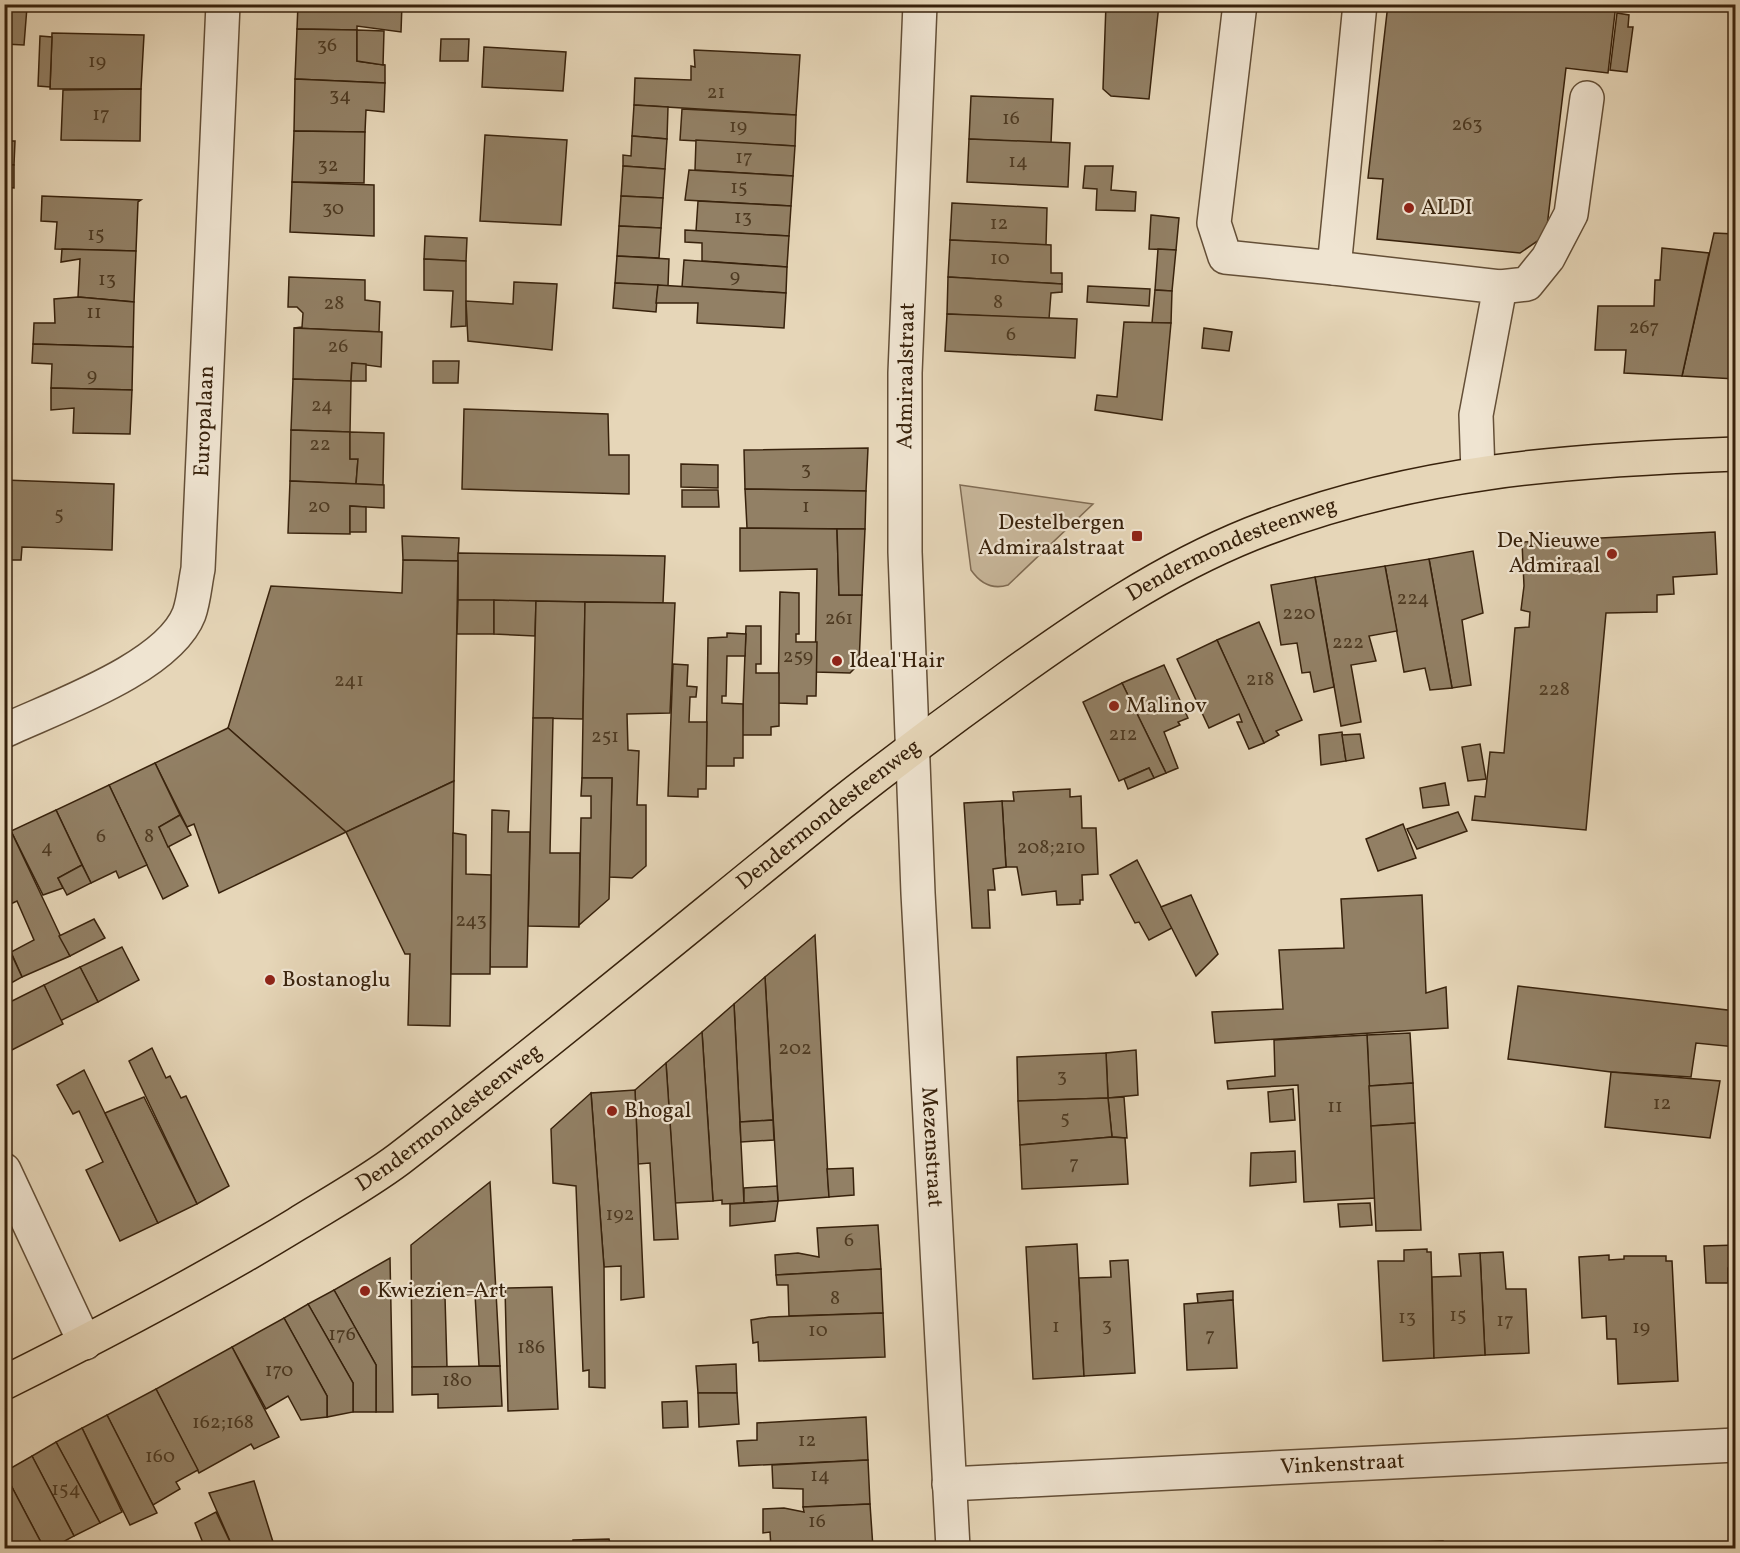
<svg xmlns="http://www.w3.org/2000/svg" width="1740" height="1553" font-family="Vollkorn,serif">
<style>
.green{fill:#c8b79b;stroke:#806c54;stroke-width:1.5}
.building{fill:#928065;stroke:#38220c;stroke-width:1.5}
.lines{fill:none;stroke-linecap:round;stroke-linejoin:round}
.minor-casing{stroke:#644f37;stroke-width:36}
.major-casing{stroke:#38220c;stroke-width:36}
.minor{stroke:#efe4d1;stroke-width:33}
.major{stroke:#e6d6b8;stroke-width:33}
.poi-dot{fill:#8f2418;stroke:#efe4d1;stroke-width:2}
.labels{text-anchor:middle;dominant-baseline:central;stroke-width:4.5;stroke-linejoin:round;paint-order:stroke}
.number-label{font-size:20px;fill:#4e3a22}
.poi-label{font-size:22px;fill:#38220c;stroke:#efe4d1;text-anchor:start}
.street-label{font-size:22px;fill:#38220c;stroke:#efe4d1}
</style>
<rect width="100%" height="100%" fill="#e6d6b8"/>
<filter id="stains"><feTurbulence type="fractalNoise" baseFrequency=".00333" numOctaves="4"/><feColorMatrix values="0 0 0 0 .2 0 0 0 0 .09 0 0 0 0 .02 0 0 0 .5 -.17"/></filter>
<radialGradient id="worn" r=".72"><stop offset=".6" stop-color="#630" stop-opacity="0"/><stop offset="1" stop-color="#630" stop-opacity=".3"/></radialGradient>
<path class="green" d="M960,485L1093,504L1008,585C992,590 980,583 971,570Z"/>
<g class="building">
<path d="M29,4H73V8L29,7Z"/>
<path d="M298,4H402L401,32L357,26V30L297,29Z"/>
<path d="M974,4H1068V11L974,7Z"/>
<path d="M1106,4H1159L1149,99L1111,96L1103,89Z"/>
<path d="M1388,4H1616L1608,73L1566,68L1546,235L1520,253L1377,239L1383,179L1368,178Z"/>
<path d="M4,7H27L24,45L4,44Z"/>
<path d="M1617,13L1629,15L1628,27H1633L1627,72L1610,70Z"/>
<path d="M297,29L357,30V61L385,65V83L295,79Z"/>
<path d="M357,30L384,31L383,65L357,61Z"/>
<path d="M52,33L144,35L141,89H50Z"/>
<path d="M40,36L52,37L50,87L38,86Z"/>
<path d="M441,39H469L468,61H440Z"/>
<path d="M484,47L566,52L563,91L482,87Z"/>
<path d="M694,50L800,55L796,115L634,105L635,78L691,80V66L695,67Z"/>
<path d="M295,79L385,83L384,112L366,110L365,132L294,131Z"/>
<path d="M141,89L140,141L61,140L63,90Z"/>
<path d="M971,96L1053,99L1051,143L969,139Z"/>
<path d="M634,105L668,107L667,139L632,136Z"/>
<path d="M682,109L796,115L795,146L680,140Z"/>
<path d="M294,131L365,132L364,183L292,182Z"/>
<path d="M485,135L567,140L561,225L480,221Z"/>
<path d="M632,136L667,139L665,169L623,166V155L631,156Z"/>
<path d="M969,139L1070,143L1068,187L967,182Z"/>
<path d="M696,140L795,146L793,176L695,170Z"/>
<path d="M4,141H15L14,165L4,164Z"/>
<path d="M4,164L14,165V188L4,187Z"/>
<path d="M623,166L665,169L663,198L621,196Z"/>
<path d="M1085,166H1113L1111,190L1136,192L1135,211L1096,210L1097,189L1083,188Z"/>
<path d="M689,170L793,176L791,206L685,200Z"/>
<path d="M292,182L374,185V236L290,232Z"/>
<path d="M42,196L141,200L138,202L136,251L55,249L57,222L41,221Z"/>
<path d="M621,196L663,198L661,228L619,226Z"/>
<path d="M698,201L791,206L789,236L696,231Z"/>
<path d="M952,203L1047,208L1046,245L950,240Z"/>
<path d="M1151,215L1179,218L1176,250L1149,249Z"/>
<path d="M619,226L661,228L659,258L617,256Z"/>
<path d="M685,230L789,236L787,267L702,261V243L685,242Z"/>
<path d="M1714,233L1735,234L1733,266H1736V379L1682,376Z"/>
<path d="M425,236L467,238L466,261L424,259Z"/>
<path d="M950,240L1051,245V273H1062V284L948,277Z"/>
<path d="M1662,248L1709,253L1682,376L1624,373L1626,350H1595L1598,306H1654L1655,280H1660Z"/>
<path d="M62,249L136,251L134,302L78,297L80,259L61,262Z"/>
<path d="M1158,249L1176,250L1172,291L1155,290Z"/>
<path d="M617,256L669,259L668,286L615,283Z"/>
<path d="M424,259L466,261V326L451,327L453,291L424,290Z"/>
<path d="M684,260L787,267L786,293L682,287Z"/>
<path d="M289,277L365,280V300L380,302L379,332L294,328L302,327L303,313L297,307H288Z"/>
<path d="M948,277L1062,284V292L1051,293L1049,319L947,314Z"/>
<path d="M514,282L557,284L552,350L468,341L466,301L513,304Z"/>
<path d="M615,283L658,285L656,312L613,308Z"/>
<path d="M658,285L786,293L784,328L697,323L698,303H656Z"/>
<path d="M1088,286L1150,289L1149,306L1087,302Z"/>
<path d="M1155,290L1172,291L1171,323H1152Z"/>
<path d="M78,297L134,302L133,347L33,344L34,323H55L54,299Z"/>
<path d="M947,314L1077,319L1075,358L945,351Z"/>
<path d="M1124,322L1171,323L1162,420L1095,410L1097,395L1117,397Z"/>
<path d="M294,328L382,332L381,367L352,363L351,381L293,379Z"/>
<path d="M1204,328L1232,332L1229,351L1202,348Z"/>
<path d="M33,344L133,347L132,390L51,388L52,364L32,363Z"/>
<path d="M433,361H459L458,383H433Z"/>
<path d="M352,363L366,364V381H351Z"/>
<path d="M293,379L351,381L350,432L291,430Z"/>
<path d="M51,388L132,390L130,434L73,433L74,408L51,410Z"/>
<path d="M464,409L608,414L609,455H629V494L462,489Z"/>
<path d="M291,430L350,432V459H358L356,484L290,481Z"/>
<path d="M350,432L384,433L383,485L356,484L358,459H350Z"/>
<path d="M868,448L866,491L745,489L744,450Z"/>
<path d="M681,464L718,465V488L681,487Z"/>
<path d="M4,480L114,484L112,550L22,547L21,560H4Z"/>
<path d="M290,481L384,485V508L350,506V534L288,533Z"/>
<path d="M745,489L866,491L865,529L747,528Z"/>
<path d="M682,490H718L719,507H682Z"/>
<path d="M350,506L366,507V532H350Z"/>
<path d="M740,528L837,529L839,595H862L859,664L850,673L815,672L817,569L740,571Z"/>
<path d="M837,529H865L862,595H839Z"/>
<path d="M1715,532L1717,574L1673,577L1674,594L1657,595V612L1606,613L1586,830L1472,820L1475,796L1485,797L1490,752L1504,753L1515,628L1529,627L1530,612L1521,610L1524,586L1522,542Z"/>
<path d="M402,536L459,538L458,561L403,560Z"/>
<path d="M1473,551L1483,613L1462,620L1471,685L1452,688L1429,559Z"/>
<path d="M458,553L665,556L663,603L458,600Z"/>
<path d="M1429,559L1452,688L1430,690L1425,668L1404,672L1385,566Z"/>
<path d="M403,560L458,561L454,781L346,832L228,728L271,586L402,593Z"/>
<path d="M1385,566L1397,631L1369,636L1376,661L1351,665L1361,722L1341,726L1315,577Z"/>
<path d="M1315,577L1334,687L1314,692L1310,672L1302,673L1297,643L1281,645L1271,585Z"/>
<path d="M780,592L799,593V634H796V642H817L816,696H807V704L778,703Z"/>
<path d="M458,600H494V634H457Z"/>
<path d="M494,600L536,601L535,636L494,634Z"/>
<path d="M536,601L585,602L583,719L533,718Z"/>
<path d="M585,602L675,603L670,713L627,714L628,750L639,751L637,805H646V866L632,878L609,877L612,778H582Z"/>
<path d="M1259,622L1302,720L1276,731L1279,735L1264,743L1217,640Z"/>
<path d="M746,626H761V664H756V673H779V726L771,727V735H742Z"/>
<path d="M727,633L746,634L745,656H727L726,696H722V703L743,704V758H734V766H706L708,638L727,637Z"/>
<path d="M1217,640L1264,743L1249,749L1237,722H1242L1239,714L1209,728L1177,659Z"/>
<path d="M673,664L688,665L687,686L697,687L696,697H690L689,722H707L706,789H698V797L668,796Z"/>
<path d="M1164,665L1188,718L1178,722L1180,725L1164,732L1178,768L1166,773L1122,683Z"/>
<path d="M1122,683L1166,773L1154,778L1149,768L1119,781L1083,702Z"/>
<path d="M533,718H553L550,853H580L579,927L528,926Z"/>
<path d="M228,728L346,832L219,893L194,824L187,827L155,763Z"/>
<path d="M1342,732L1346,761L1321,765L1319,735Z"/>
<path d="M1360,734L1364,758L1346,761L1342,735Z"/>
<path d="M1480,744L1486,779L1468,781L1462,747Z"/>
<path d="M155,763L180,815L159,827L188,886L163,899L109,785Z"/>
<path d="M1149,768L1154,778L1128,789L1124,779Z"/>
<path d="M582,778H612L609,899L579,925L581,818H591V796H581Z"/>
<path d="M454,781L450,1026L408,1025L410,954H405L346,832Z"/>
<path d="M1445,783L1449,805L1423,808L1420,788Z"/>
<path d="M109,785L147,865L119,878L116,871L91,883L56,810Z"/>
<path d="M1070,789V797L1081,796L1082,828H1096L1098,874L1082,875L1083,900H1080V904L1057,905L1056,891L1022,895L1017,867H1006L1002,801H1014L1013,792Z"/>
<path d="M1002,801L1006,867L993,869L995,890H988L990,928H972L964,803Z"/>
<path d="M56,810L82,865L58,878L63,888L43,895L11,831Z"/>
<path d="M492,810L509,811L508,832H530L527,967H490Z"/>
<path d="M1458,812L1467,831L1417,849L1407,829Z"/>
<path d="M180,815L191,835L168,847L159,827Z"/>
<path d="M1403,824L1416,858L1378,871L1366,839Z"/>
<path d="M11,831L70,956L22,977L11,952L34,940L17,901L4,907V834Z"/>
<path d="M453,833L466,835V874L491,875L490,974H451Z"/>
<path d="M1137,860L1172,928L1149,940L1139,922L1135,923L1110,875Z"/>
<path d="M82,865L91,883L67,895L58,878Z"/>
<path d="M1191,895L1218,954L1196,976L1161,907Z"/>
<path d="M1422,895L1426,993L1446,987L1448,1028L1215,1043L1212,1012L1283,1009L1279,950L1344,948L1341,899Z"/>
<path d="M94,919L105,938L70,956L59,936Z"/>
<path d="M815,935L829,1197L778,1201L765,977Z"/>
<path d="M122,947L139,980L98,1002L80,967Z"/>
<path d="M9,949L22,977L4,987V950Z"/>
<path d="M80,967L98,1002L60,1021L44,985Z"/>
<path d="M765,977L773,1120L740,1122L734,1004Z"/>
<path d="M44,985L63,1024L4,1054V1005Z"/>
<path d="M1518,986L1736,1011V1047L1696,1043L1691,1077L1611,1072L1508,1059Z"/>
<path d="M734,1004L744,1203L722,1204V1200L713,1201L702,1032Z"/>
<path d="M702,1032L713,1201L675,1203L666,1063Z"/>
<path d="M1410,1033L1413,1083L1369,1086L1367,1035Z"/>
<path d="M1367,1035L1375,1198L1304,1202L1298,1085L1228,1089L1227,1081L1275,1076L1274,1040Z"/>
<path d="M152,1048L166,1078L170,1076L181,1098L186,1096L229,1186L197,1204L129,1061Z"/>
<path d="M1136,1050L1138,1095L1108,1098L1106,1053Z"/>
<path d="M1106,1053L1108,1098L1018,1101L1017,1057Z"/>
<path d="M666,1063L678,1239L654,1240L650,1163L638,1164L635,1090Z"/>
<path d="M84,1070L158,1223L120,1241L86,1170L103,1162L79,1111L73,1114L57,1085Z"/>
<path d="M1611,1072L1720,1081L1710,1138L1605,1127Z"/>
<path d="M1413,1083L1415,1123L1371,1126L1369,1086Z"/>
<path d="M1293,1089L1295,1120L1270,1122L1268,1092Z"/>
<path d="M635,1090L644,1297L621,1300V1266L604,1267L591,1093Z"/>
<path d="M591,1093L604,1267L605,1388L589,1387V1370L583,1371L576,1186L553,1183L551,1129Z"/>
<path d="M144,1097L197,1204L158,1223L105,1113Z"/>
<path d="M1124,1097L1127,1138L1112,1137L1108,1098Z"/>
<path d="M1108,1098L1112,1137L1020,1145L1018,1101Z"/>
<path d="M773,1120L774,1140L741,1142L740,1122Z"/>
<path d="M1415,1123L1421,1230L1376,1231L1371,1126Z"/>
<path d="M1112,1137L1125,1138L1128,1184L1022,1189L1020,1145Z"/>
<path d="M1295,1151L1296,1182L1250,1186L1251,1153Z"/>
<path d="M853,1168L854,1195L829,1197L827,1169Z"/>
<path d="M490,1182L500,1366H479L475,1294L445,1297L447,1367H412L411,1245Z"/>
<path d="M777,1186L778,1201L744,1203V1188Z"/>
<path d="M778,1201L775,1221L730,1226V1204Z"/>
<path d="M1370,1203L1372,1225L1340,1227L1338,1204Z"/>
<path d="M878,1225L881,1269L776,1275L775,1255L798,1253L819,1257L817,1228Z"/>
<path d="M1077,1244L1084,1376L1033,1379L1026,1247Z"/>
<path d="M1736,1245V1268H1728V1283H1706L1704,1246Z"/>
<path d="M1427,1249V1252H1431L1434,1358L1383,1361L1378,1261H1404V1250Z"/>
<path d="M1503,1252L1506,1289H1526L1529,1353L1485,1355L1480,1253Z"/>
<path d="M1480,1253L1485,1355L1434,1358L1432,1277L1461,1276L1459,1254Z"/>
<path d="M1609,1255V1260L1624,1259V1256H1666V1261H1672L1678,1381L1618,1384L1616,1339H1607L1606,1316L1582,1318L1579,1257Z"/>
<path d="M390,1258L393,1412H376V1365L334,1290Z"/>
<path d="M1128,1260L1135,1373L1084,1376L1079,1278L1111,1277L1110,1261Z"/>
<path d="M881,1269L883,1313L789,1316L788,1285H777L776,1275Z"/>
<path d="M552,1287L558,1409L508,1411L505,1288Z"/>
<path d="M334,1290L376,1365V1412H353V1383L308,1304Z"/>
<path d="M1233,1291V1300L1198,1303L1197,1294Z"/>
<path d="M1731,1294H1736V1368Z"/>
<path d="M1233,1300L1237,1368L1187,1370L1184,1304Z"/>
<path d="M308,1304L353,1383V1412L327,1417V1396L284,1318Z"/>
<path d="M883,1313L885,1357L759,1361L758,1342L753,1343L751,1320L769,1317Z"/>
<path d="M284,1318L327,1396V1417L301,1420L288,1396L266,1409L232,1347Z"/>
<path d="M232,1347L279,1437L254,1449L251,1444L199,1473L156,1389Z"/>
<path d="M736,1364L737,1393H698L696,1366Z"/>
<path d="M500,1366L502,1406L438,1408V1394L412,1395V1367Z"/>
<path d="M156,1389L198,1470L176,1482L180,1489L153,1505L107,1415Z"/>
<path d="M698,1393H737L739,1424L699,1427Z"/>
<path d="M687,1401L688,1427L663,1428L662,1402Z"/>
<path d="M107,1415L157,1513L130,1525L82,1428Z"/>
<path d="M866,1417L868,1460L739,1466L737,1441L757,1440V1423Z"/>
<path d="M82,1428L122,1512L100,1523L56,1442Z"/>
<path d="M56,1442L100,1523L74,1536L32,1456Z"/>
<path d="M32,1456L74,1536L52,1548H44L4,1472Z"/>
<path d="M868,1460L870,1504L803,1507V1489L773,1488L772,1465Z"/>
<path d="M4,1472L44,1548H10L4,1538Z"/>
<path d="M254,1481L273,1542L262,1548H233L209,1493Z"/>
<path d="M870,1504L873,1548H771L770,1532L763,1533V1509L784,1508L804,1512L803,1507Z"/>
<path d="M216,1512L233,1548H205L195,1523Z"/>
<path d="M609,1539L611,1548H573V1540Z"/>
<path d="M1443,1541L1444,1548H1400V1543Z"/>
<path d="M1400,1543V1548H1347V1545Z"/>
<path d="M1347,1545V1548H1297Z"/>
<path d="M567,1547V1548H513Z"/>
</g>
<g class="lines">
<g class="minor-casing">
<g id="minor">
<path id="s1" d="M920,4L905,373V552L918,893L953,1548"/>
<path d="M1240,4L1214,223L1225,257L1334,268L1360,4"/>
<path d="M1334,268L1500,287L1476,415L1478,473"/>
<path d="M1500,287L1527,284L1548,258L1571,214L1587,98"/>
<path id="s2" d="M4,731C55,707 168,668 189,614C194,600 195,583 198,569L223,4"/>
<path d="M4,1170L85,1343"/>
<path id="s3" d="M949,1484L1736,1445"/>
</g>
</g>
<g class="major-casing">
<g id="major">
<path id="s4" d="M4,1383C104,1333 202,1282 297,1224C331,1203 367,1183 399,1159C548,1044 693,923 839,805C895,761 951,719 1008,678C1086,622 1162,570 1251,534C1409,471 1567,460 1736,454"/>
</g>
</g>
<use href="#minor" class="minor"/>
<use href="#major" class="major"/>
</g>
<g class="poi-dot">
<circle cx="1409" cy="208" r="6"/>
<rect x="1131" y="530" width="12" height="12" rx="3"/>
<circle cx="1612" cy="554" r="6"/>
<circle cx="837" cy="661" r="6"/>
<circle cx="1114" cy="706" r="6"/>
<circle cx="270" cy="980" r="6"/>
<circle cx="612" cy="1111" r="6"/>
<circle cx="365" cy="1291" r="6"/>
</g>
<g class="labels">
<g class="number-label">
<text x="327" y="46">36</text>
<text x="97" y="62">19</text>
<text x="716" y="93">21</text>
<text x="340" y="96">34</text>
<text x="101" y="115">17</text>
<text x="1011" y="119">16</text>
<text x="1467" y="125">263</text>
<text x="738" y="127">19</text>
<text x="744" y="158">17</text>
<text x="1018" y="162">14</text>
<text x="328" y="166">32</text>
<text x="739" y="188">15</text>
<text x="333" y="209">30</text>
<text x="743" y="218">13</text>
<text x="999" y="224">12</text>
<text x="96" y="235">15</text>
<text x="1000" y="259">10</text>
<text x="735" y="277">9</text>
<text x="107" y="280">13</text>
<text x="998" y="303">8</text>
<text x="334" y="304">28</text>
<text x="94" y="313">11</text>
<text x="1644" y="328">267</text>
<text x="1011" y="335">6</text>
<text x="338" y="347">26</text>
<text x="92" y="376">9</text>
<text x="322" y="406">24</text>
<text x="320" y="445">22</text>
<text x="806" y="470">3</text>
<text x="319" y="507">20</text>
<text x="806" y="507">1</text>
<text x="59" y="515">5</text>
<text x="1413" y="599">224</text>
<text x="1299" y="614">220</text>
<text x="839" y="619">261</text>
<text x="1348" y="643">222</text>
<text x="798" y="657">259</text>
<text x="1260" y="680">218</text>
<text x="349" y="681">241</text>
<text x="1554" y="690">228</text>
<text x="1123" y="735">212</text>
<text x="605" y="737">251</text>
<text x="101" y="837">6</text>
<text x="149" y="837">8</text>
<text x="47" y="848">4</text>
<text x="1051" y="848">208;210</text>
<text x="471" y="921">243</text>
<text x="795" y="1049">202</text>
<text x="1062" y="1077">3</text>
<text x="1662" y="1104">12</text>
<text x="1335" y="1107">11</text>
<text x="1065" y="1119">5</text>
<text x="1074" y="1164">7</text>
<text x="620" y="1215">192</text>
<text x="849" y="1241">6</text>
<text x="835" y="1299">8</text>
<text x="1458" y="1316">15</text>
<text x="1407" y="1318">13</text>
<text x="1505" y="1321">17</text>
<text x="1107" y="1326">3</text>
<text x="1056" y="1327">1</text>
<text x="1641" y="1328">19</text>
<text x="818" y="1331">10</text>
<text x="342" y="1335">176</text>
<text x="1210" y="1336">7</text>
<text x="531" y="1348">186</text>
<text x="279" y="1371">170</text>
<text x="457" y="1381">180</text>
<text x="223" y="1423">162;168</text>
<text x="807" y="1441">12</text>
<text x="160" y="1457">160</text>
<text x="820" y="1476">14</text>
<text x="66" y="1490">154</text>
<text x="817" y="1522">16</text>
</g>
<g class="poi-label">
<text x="1421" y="208">ALDI</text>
<text x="1125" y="523" text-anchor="end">Destelbergen<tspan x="1125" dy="25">Admiraalstraat</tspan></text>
<text x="1600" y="541" text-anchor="end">De Nieuwe<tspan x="1600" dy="25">Admiraal</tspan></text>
<text x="849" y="661">Ideal'Hair</text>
<text x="1126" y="706">Malinov</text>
<text x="282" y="980">Bostanoglu</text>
<text x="624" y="1111">Bhogal</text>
<text x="377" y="1291">Kwiezien-Art</text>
</g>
<g class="street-label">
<text transform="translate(907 376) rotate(-89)">Admiraalstraat</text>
<text stroke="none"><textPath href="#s2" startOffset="417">Europalaan</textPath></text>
<text stroke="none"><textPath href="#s4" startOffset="1490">Dendermondesteenweg</textPath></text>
<text stroke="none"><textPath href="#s4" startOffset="1005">Dendermondesteenweg</textPath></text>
<text stroke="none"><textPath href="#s4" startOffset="519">Dendermondesteenweg</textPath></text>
<text stroke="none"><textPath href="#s1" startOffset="1144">Mezenstraat</textPath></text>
<text stroke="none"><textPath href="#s3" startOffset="394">Vinkenstraat</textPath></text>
</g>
</g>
<rect width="1740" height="1553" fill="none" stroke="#e6d6b8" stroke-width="24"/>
<rect x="6" y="6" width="1728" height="1541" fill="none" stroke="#38220c" stroke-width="3"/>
<rect x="12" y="12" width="1716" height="1529" fill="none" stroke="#38220c" stroke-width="1.5"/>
<rect width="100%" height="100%" filter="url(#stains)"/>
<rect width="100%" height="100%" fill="url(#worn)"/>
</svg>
